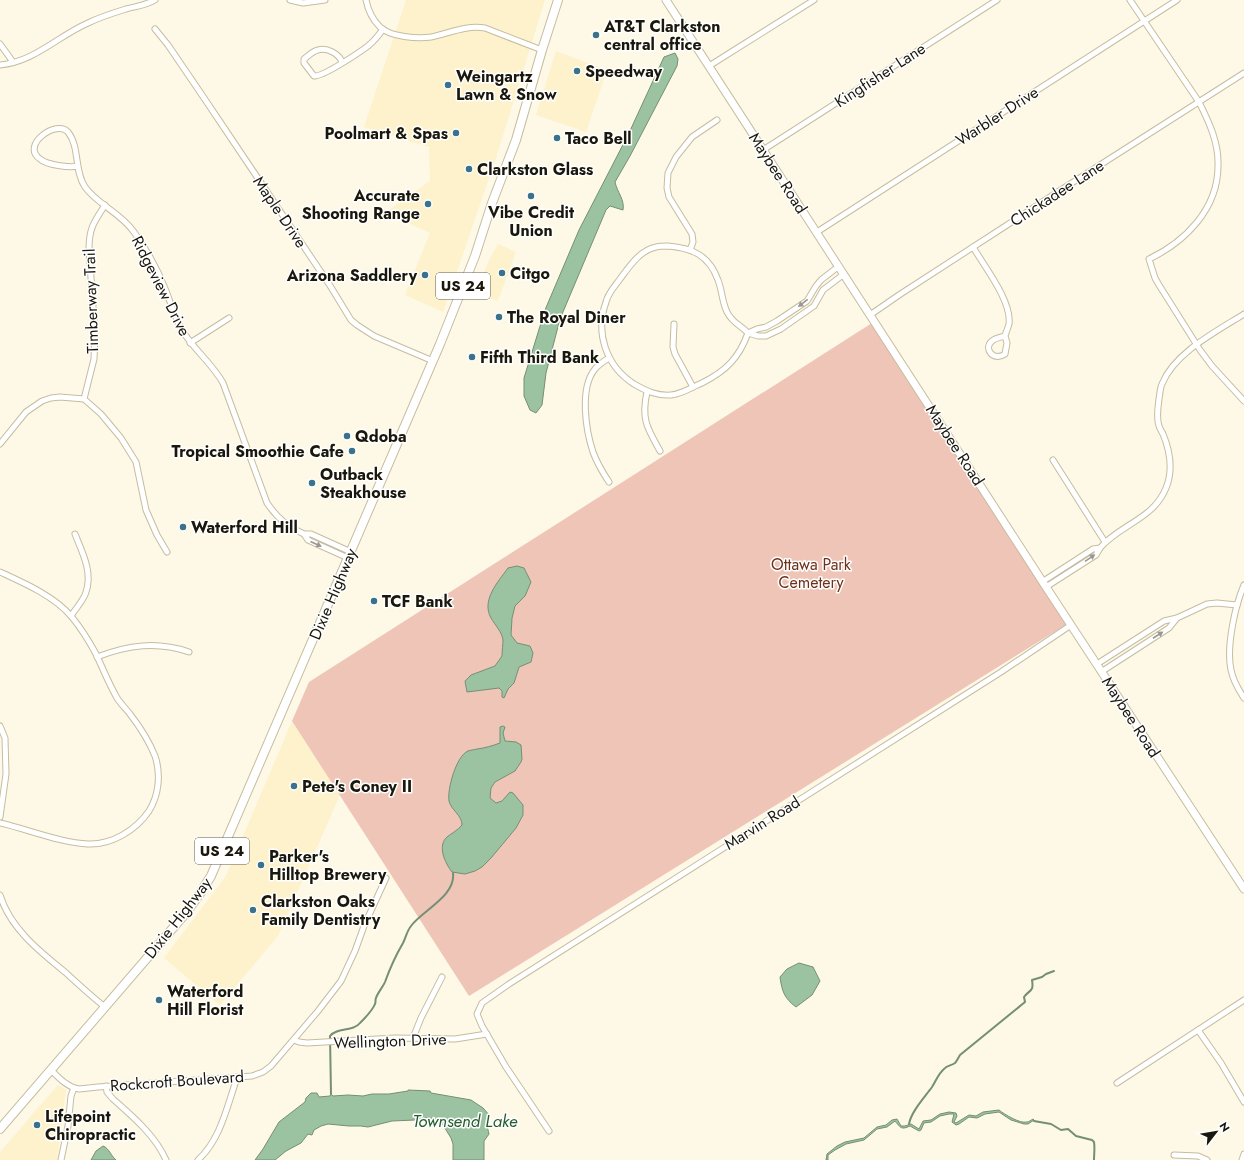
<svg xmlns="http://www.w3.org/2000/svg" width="1244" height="1160" font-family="Jost,sans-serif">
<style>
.built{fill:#fdf2cb}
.green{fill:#eec5b7}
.water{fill:#9cc3a1;stroke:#758f74}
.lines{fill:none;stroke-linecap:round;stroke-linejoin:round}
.stream{stroke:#758f74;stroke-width:2}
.minor-casing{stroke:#c6bda0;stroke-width:7}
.secondary-casing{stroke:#c6bda0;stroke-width:9}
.primary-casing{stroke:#c6bda0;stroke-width:10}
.minor{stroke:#fff;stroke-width:5}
.secondary{stroke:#fff;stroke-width:7}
.primary{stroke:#fff;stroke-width:8}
.oneway{fill:#989792}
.poi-dot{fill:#3a728c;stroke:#fff;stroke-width:1.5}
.labels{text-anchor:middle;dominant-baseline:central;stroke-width:3;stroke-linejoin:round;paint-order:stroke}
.shield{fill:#fff;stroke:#5f5d55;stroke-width:1}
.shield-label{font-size:15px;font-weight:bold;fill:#1a170c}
.poi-label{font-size:16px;font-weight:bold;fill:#1a170c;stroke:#fff;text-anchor:start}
.street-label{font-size:16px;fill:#1a170c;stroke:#fff}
.park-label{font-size:16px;fill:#6d301b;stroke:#fff}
.water-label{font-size:17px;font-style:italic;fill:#255d31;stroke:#fff}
</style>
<rect width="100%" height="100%" fill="#fef8e6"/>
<g class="built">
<path d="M406,0H545L496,158L443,312L405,295L430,233L397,218L390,209L430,181L429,147L364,127Z"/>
<path d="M556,51L607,70L586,132L536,115Z"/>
<path d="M498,244L516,252L498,301L478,294L482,277L490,258Z"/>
<path d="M292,721L340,795L278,936L220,1005L164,958L226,876Z"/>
<path d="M58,1085L66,1090L57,1160H0V1152Z"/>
</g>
<path class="green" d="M872,323L1067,624L469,996L292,721L309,682Z"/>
<g class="water">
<path d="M675,53L678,59L677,66L630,156L615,182C617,192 625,200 623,210L610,206L606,210L560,319L546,373L542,405L536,413L530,410L524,396V378L545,310L579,230L629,133L664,57Z"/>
<path d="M517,566L524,568L531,582L525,596L515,606L512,618L511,635L517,643L530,646L533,653L531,662L519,667L514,683L508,689L504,698L502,697V691L499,688L467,692L465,681L471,675L495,666L502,656C502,650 503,645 503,640C502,632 495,625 491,618C481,600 498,582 508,568Z"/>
<path d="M503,726L505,727L503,733L505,741L516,742L521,745L522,759L521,762L515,771L495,782L491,788L490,798L496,803L502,801L510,792L513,793L523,805V815L516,828L491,858L482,867L475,871L465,874L452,872C445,863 437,846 447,837C452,833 458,830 462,825C462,815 451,810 449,801C447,790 456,756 468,751C471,750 473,750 477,749C485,748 492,746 500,743V727Z"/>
<path d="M799,963L813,967L820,981L812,995L796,1007C784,998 782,991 780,977L787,969Z"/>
<path d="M408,1090L430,1091L431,1093L471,1100L483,1108L490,1116C484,1121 488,1128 489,1134L484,1141V1160H453V1144L451,1138L443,1125L437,1121L431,1118H425L415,1120L392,1121L368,1127L361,1126H349L328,1124L321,1126L314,1130L312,1135L308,1134L301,1143L286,1151L275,1160H255L263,1149L279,1122L305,1102L306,1098L311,1093H317L319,1097L330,1096L331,1094L333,1096L348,1095L363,1096L372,1094H389L408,1091Z"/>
<path d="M999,1110C1004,1114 1020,1124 1027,1122C1029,1122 1031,1120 1033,1119L1034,1120L1028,1124H1024L1011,1120L999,1112L985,1114L977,1118L969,1117L959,1124L956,1125L952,1122L954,1114H949L940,1116L931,1122L924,1123L921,1130L919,1131L910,1126C901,1130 901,1128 895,1121L887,1127L877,1129L864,1140L846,1144L835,1150L828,1155V1160H826L827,1154L837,1146L845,1142L864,1138L877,1127L886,1125L892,1120L897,1119L901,1126H905L911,1124L919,1129L923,1121L931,1120L940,1114L949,1112L956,1113L957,1116L954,1122L956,1123L969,1115L976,1116L983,1112Z"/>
<path d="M103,1146C109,1148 111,1156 116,1160H91L96,1151Z"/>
</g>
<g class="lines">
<g class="stream">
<path d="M331,1094L330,1036C337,1027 353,1032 360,1023C364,1019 373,1009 375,1004C376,1002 375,1000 376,998C378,992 383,987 385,982C390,968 396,955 403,943C406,937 407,931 411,926C423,910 456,896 453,873"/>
<path d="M1034,1121L1051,1124L1061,1130L1068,1129L1076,1136L1092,1140L1094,1142C1095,1148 1094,1154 1094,1160"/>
<path d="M909,1124C911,1112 924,1098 932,1087C936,1081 938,1074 944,1069C947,1065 951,1066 955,1063C957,1061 958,1058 960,1055L1025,1002L1024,997C1030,989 1034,992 1032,980L1042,977L1046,974L1054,971"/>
</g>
<g class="minor-casing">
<g id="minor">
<path d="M290,0L303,3L325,0"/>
<path d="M366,0C368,10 373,20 380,27C390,37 418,39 431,37C450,33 466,25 485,28L542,50"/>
<path d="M1130,0L1199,102C1209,122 1219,143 1218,166C1218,209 1185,242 1149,259L1155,278L1159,285L1200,350L1212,366L1244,401"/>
<path d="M155,29L168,45L202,95L329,284L351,320L357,325L374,336L433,361"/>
<path d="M0,44L13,62"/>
<path d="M342,62C339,54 327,47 318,50C313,51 308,56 304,59V63L314,76C323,77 360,52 368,46C374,41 379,35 383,29"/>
<path d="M0,65C34,62 58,36 88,23C100,17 113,13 126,9C137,6 144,6 155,0"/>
<path d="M709,66L814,0"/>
<path d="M763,150L997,0"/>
<path d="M78,166C69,168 47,165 40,159C20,145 57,119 68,132C80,147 74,171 85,187C98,205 121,213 134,232C147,250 158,270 166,291C171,304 175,317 182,330C193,349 212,363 223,383L267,503C278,519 287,526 304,534"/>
<path d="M817,232L1177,0"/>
<path d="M668,246C692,248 709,255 718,280C722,290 722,302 727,312C733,324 741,325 748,333C739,358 726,371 702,383C692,387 682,394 671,395C657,396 646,391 634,384C606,366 595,333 606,302C608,293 615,286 620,279C629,267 640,250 656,247C660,246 664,246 668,246Z"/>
<path d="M973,247C984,266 1012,301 1009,324C1008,328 1006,332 1005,336C1001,337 995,338 992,341C983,348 993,362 1005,354L1007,343L1005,336"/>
<path d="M690,250L693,242L692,234L669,197L667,188L668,173L676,157L692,137L717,120"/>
<path d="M839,266L821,280L816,286L807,301L777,321L766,327L757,329L748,333L758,336H766L781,329L814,306L823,290L844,274"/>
<path d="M870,315L899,295L1004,227L1053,195L1244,73"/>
<path d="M674,324L673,347L675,354L693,387"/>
<path d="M190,343L229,318"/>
<path d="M647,392C641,419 647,428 660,451"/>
<path d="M84,399L94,359L95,335L89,249C89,228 94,222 105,205"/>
<path d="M0,444L26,412L42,401L51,398L60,397L84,399L101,414L121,438L136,462L146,510L157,535L167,552"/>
<path d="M1053,460L1105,542"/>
<path d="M609,482C603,473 597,463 593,452C586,431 579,388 595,369C599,364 604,361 609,358"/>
<path d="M1100,548C1120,524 1153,520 1166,488C1173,471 1170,451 1163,434C1162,432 1160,429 1159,426C1156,417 1158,408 1159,399C1160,394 1160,388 1162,384C1174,353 1217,331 1244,314"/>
<path d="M348,558L308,540L304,534H311L351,552"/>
<path d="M0,572C24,583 54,596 71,616C81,628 89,641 96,654C103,669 109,684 117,698C121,704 126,709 130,714C140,727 149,741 155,756C161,774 159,795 149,811C136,830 112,845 88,844C61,843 27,829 0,823"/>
<path d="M1042,582L1093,549L1100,548L1096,555L1046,587"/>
<path d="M1244,585C1235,606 1226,647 1231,670C1233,680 1238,689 1244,698"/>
<path d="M71,616C76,608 84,600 86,592C93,572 82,552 75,534"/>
<path d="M1177,618L1207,604L1217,603L1237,605"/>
<path d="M97,657C128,645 157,641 189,652"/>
<path d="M1097,664L1164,621L1177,618L1169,628L1101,672"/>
<path d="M0,726L5,738L6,774L0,817"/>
<path d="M0,895C10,928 39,951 65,972C78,984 91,996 105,1007"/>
<path d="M1198,1030L1221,1063L1244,1102"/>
<path d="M413,1038L421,1018L442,977"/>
<path d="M294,1040L299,1042L307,1043L395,1038L455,1039L487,1034"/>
<path d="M51,1070C59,1078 67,1087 79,1089L98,1087L252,1076L263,1072L271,1066L318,1011L341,981L355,951L364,926L386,878"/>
<path d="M1117,1083L1244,1000"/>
<path d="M106,1086L107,1092L113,1099C133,1117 155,1135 166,1160"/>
<path d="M549,1131L506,1067L482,1026L477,1014L482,1003L509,984L1001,672L1071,625"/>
<path d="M1174,1155L1198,1156L1207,1160"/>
<path d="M61,1160L68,1126L71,1096L74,1088"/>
<path d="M198,1160C221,1139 227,1106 237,1078"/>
<path d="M1242,1160L1244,1154"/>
</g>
</g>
<g class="secondary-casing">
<path id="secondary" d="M666,0L1046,587L1244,889"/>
</g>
<g class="primary-casing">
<path id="primary" d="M0,1129L185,914L199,895L211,876L440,344L475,256L492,203L516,140L542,50L558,0"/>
</g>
<use href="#minor" class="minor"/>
<use href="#secondary" class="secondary"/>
<use href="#primary" class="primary"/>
</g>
<defs><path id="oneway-solid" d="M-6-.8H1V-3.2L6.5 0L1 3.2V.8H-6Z"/></defs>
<g class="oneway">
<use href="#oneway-solid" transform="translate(803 303) rotate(142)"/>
<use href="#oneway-solid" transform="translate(316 544) rotate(24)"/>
<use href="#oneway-solid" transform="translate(1090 558) rotate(-34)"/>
<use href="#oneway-solid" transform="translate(1158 635) rotate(-33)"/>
</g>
<g class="poi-dot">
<circle cx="596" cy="35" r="4"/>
<circle cx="577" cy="71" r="4"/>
<circle cx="448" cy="85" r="4"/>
<circle cx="456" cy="133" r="4"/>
<circle cx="557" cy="138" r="4"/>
<circle cx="469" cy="169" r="4"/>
<circle cx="531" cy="196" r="4"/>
<circle cx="428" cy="204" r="4"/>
<circle cx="502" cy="273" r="4"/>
<circle cx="425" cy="275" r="4"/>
<circle cx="499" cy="317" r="4"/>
<circle cx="472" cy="357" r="4"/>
<circle cx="347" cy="436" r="4"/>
<circle cx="352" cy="451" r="4"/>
<circle cx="312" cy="483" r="4"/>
<circle cx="183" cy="527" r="4"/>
<circle cx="374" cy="601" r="4"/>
<circle cx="294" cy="786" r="4"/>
<circle cx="261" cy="865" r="4"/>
<circle cx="253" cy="910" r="4"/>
<circle cx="159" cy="1000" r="4"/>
<circle cx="37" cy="1125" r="4"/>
</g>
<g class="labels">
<g class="shield">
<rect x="436" y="273" width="54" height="26" rx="3"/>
<rect x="195" y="838" width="54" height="26" rx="3"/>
</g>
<g class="shield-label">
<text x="463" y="286">US 24</text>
<text x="222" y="851">US 24</text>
</g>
<g class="poi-label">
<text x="604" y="26">AT&amp;T Clarkston<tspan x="604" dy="18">central office</tspan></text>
<text x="585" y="71">Speedway</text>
<text x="456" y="76">Weingartz<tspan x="456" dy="18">Lawn &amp; Snow</tspan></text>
<text x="448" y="133" text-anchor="end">Poolmart &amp; Spas</text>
<text x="565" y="138">Taco Bell</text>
<text x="477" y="169">Clarkston Glass</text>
<text x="420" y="195" text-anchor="end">Accurate<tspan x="420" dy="18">Shooting Range</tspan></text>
<text x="531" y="212" text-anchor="middle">Vibe Credit<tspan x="531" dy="18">Union</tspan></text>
<text x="510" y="273">Citgo</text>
<text x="417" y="275" text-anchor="end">Arizona Saddlery</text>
<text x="507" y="317">The Royal Diner</text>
<text x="480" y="357">Fifth Third Bank</text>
<text x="355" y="436">Qdoba</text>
<text x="344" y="451" text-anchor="end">Tropical Smoothie Cafe</text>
<text x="320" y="474">Outback<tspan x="320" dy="18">Steakhouse</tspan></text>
<text x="191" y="527">Waterford Hill</text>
<text x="382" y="601">TCF Bank</text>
<text x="302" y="786">Pete's Coney II</text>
<text x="269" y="856">Parker's<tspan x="269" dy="18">Hilltop Brewery</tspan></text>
<text x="261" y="901">Clarkston Oaks<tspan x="261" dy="18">Family Dentistry</tspan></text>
<text x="167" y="991">Waterford<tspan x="167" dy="18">Hill Florist</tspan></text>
<text x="45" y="1116">Lifepoint<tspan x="45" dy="18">Chiropractic</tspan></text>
</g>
<g class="street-label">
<text transform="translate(880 75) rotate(-33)">Kingfisher Lane</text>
<text transform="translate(997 116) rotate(-33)">Warbler Drive</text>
<text transform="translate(778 173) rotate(57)">Maybee Road</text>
<text transform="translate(1057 193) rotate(-33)">Chickadee Lane</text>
<text transform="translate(280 212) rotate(56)">Maple Drive</text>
<text transform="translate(161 286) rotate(63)">Ridgeview Drive</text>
<text transform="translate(91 301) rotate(-92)">Timberway Trail</text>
<text transform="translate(955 445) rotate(57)">Maybee Road</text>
<text transform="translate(333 594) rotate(-67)">Dixie Highway</text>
<text transform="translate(1131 717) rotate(57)">Maybee Road</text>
<text transform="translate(762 823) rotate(-32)">Marvin Road</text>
<text transform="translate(178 918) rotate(-52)">Dixie Highway</text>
<text transform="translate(390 1041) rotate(-2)">Wellington Drive</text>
<text transform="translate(177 1081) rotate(-4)">Rockcroft Boulevard</text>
</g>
<g class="park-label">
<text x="811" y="564">Ottawa Park<tspan x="811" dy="18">Cemetery</tspan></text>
</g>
<g class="water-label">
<text x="465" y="1121">Townsend Lake</text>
</g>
</g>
<g transform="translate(1216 1132) rotate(59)" stroke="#ffffff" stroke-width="3" paint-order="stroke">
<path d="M0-3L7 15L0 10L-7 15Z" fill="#1a170c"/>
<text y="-6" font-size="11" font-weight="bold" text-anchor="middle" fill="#1a170c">N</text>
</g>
</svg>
